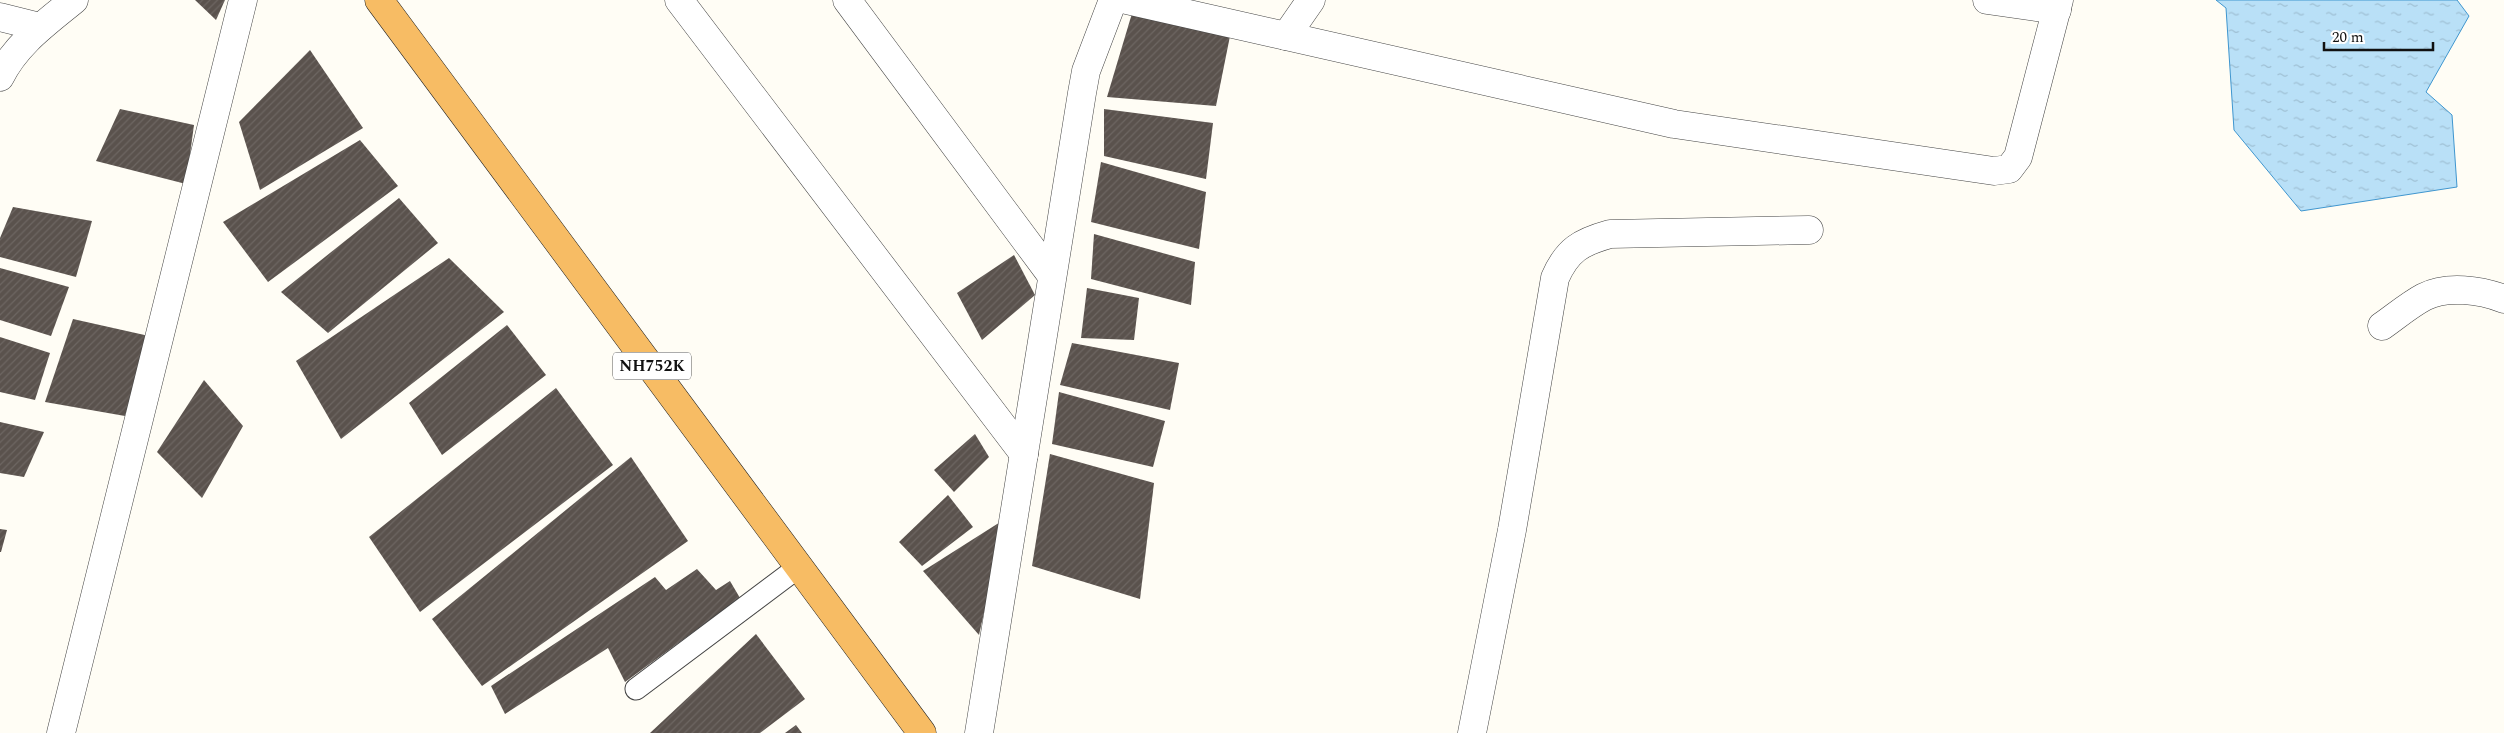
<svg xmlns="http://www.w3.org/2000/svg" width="2504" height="733" font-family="Spectral,serif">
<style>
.water{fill:url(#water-ripples);stroke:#3f96cf}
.building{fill:url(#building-hatch)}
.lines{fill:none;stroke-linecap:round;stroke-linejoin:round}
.service-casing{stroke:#444;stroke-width:23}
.minor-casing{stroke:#444;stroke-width:29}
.trunk-casing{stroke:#222;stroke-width:29}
.service{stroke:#fff;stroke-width:21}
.minor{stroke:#fff;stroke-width:28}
.trunk{stroke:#f7bc64;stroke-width:28}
.labels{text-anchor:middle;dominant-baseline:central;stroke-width:5;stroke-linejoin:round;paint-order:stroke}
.shield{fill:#fff;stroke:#585858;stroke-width:1}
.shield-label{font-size:16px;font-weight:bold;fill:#111}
</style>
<defs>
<pattern id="water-ripples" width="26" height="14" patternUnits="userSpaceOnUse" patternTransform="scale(1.25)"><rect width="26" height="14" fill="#b9e0f7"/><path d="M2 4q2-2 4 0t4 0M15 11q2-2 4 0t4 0" fill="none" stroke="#9ebfd3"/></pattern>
<pattern id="building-hatch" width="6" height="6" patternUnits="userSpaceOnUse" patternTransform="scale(1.25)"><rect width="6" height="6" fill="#5a524d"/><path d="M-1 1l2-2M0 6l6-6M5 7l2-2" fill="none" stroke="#6d6662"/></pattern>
</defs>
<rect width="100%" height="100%" fill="#fffdf5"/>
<path class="water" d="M2216,0H2457L2469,16L2426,92L2452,115L2457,187L2301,211L2234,130L2226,8Z"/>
<g class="building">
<path d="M195,0H225L216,20Z"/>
<path d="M1133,10L1230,36L1216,106L1107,97Z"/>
<path d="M310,50L363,128L260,190L239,122Z"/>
<path d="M120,109L194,125L186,184L96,161Z"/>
<path d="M1104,109L1213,123L1206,179L1104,156Z"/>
<path d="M360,140L398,186L268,282L223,222Z"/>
<path d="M1101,162L1206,192L1199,249L1091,222Z"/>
<path d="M399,198L438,243L328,333L281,292Z"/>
<path d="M13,207L92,221L76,277L0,257V238Z"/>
<path d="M1094,234L1195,262L1191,305L1091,279Z"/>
<path d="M1014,255L1035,295L982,340L957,293Z"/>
<path d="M449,258L504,312L341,439L296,361Z"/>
<path d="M0,268L69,287L51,336L0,320Z"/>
<path d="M1087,288L1139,298L1134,340L1081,338Z"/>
<path d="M73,319L149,336L125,416L45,402Z"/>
<path d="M507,325L546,375L442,455L409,403Z"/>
<path d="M0,337L50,353L35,400L0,392Z"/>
<path d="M1072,343L1179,363L1170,410L1060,385Z"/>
<path d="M204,380L243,426L202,498L157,452Z"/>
<path d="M556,388L613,465L420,612L369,537Z"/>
<path d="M1059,392L1165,421L1153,467L1052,444Z"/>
<path d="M0,422L44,432L24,477L0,473Z"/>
<path d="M975,434L989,457L954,492L934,470Z"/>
<path d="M1050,454L1154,483L1140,599L1032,566Z"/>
<path d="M631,457L688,541L482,686L432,619Z"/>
<path d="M948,495L973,527L922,566L899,542Z"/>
<path d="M1005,519L979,635L923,571Z"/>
<path d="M0,529L7,530L1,552H0Z"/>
<path d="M697,569L716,590L730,581L740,598L625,682L608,648L505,714L491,686L655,577L666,590Z"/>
<path d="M756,634L805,699L760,733H650Z"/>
<path d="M796,725L802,733H785Z"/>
</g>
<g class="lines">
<g class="service-casing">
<path id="service" d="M636,689L800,566"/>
</g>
<g class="minor-casing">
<g id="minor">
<path d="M679,0L1024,454"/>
<path d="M847,0L1052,276"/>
<path d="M1127,0L1674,124L1994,171L2009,169L2018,157L2059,0"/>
<path d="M1987,0L2057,10"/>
<path d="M0,17L40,27"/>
<path d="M1286,36L1311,0"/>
<path d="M0,77C16,44 46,23 74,0"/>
<path d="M2382,326C2395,317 2409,305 2424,297C2447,285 2481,290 2504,299"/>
<path d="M61,733L243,0"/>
<path d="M979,733L1082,93L1086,71L1113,0"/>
<path d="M1472,733L1512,530L1555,278C1567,250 1581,242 1610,234L1809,230"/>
</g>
</g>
<g class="trunk-casing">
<path id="trunk" d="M379,0L922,733"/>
</g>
<use href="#service" class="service"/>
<use href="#minor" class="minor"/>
<use href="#trunk" class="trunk"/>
</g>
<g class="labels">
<rect class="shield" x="613" y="352.5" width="78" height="27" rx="4"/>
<g class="shield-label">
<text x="652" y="366">NH752K</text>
</g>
</g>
<path d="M2324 42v8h109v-8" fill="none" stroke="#111111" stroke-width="2.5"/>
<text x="2332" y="42" font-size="15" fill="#111111" stroke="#ffffff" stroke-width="4" paint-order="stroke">20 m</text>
</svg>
